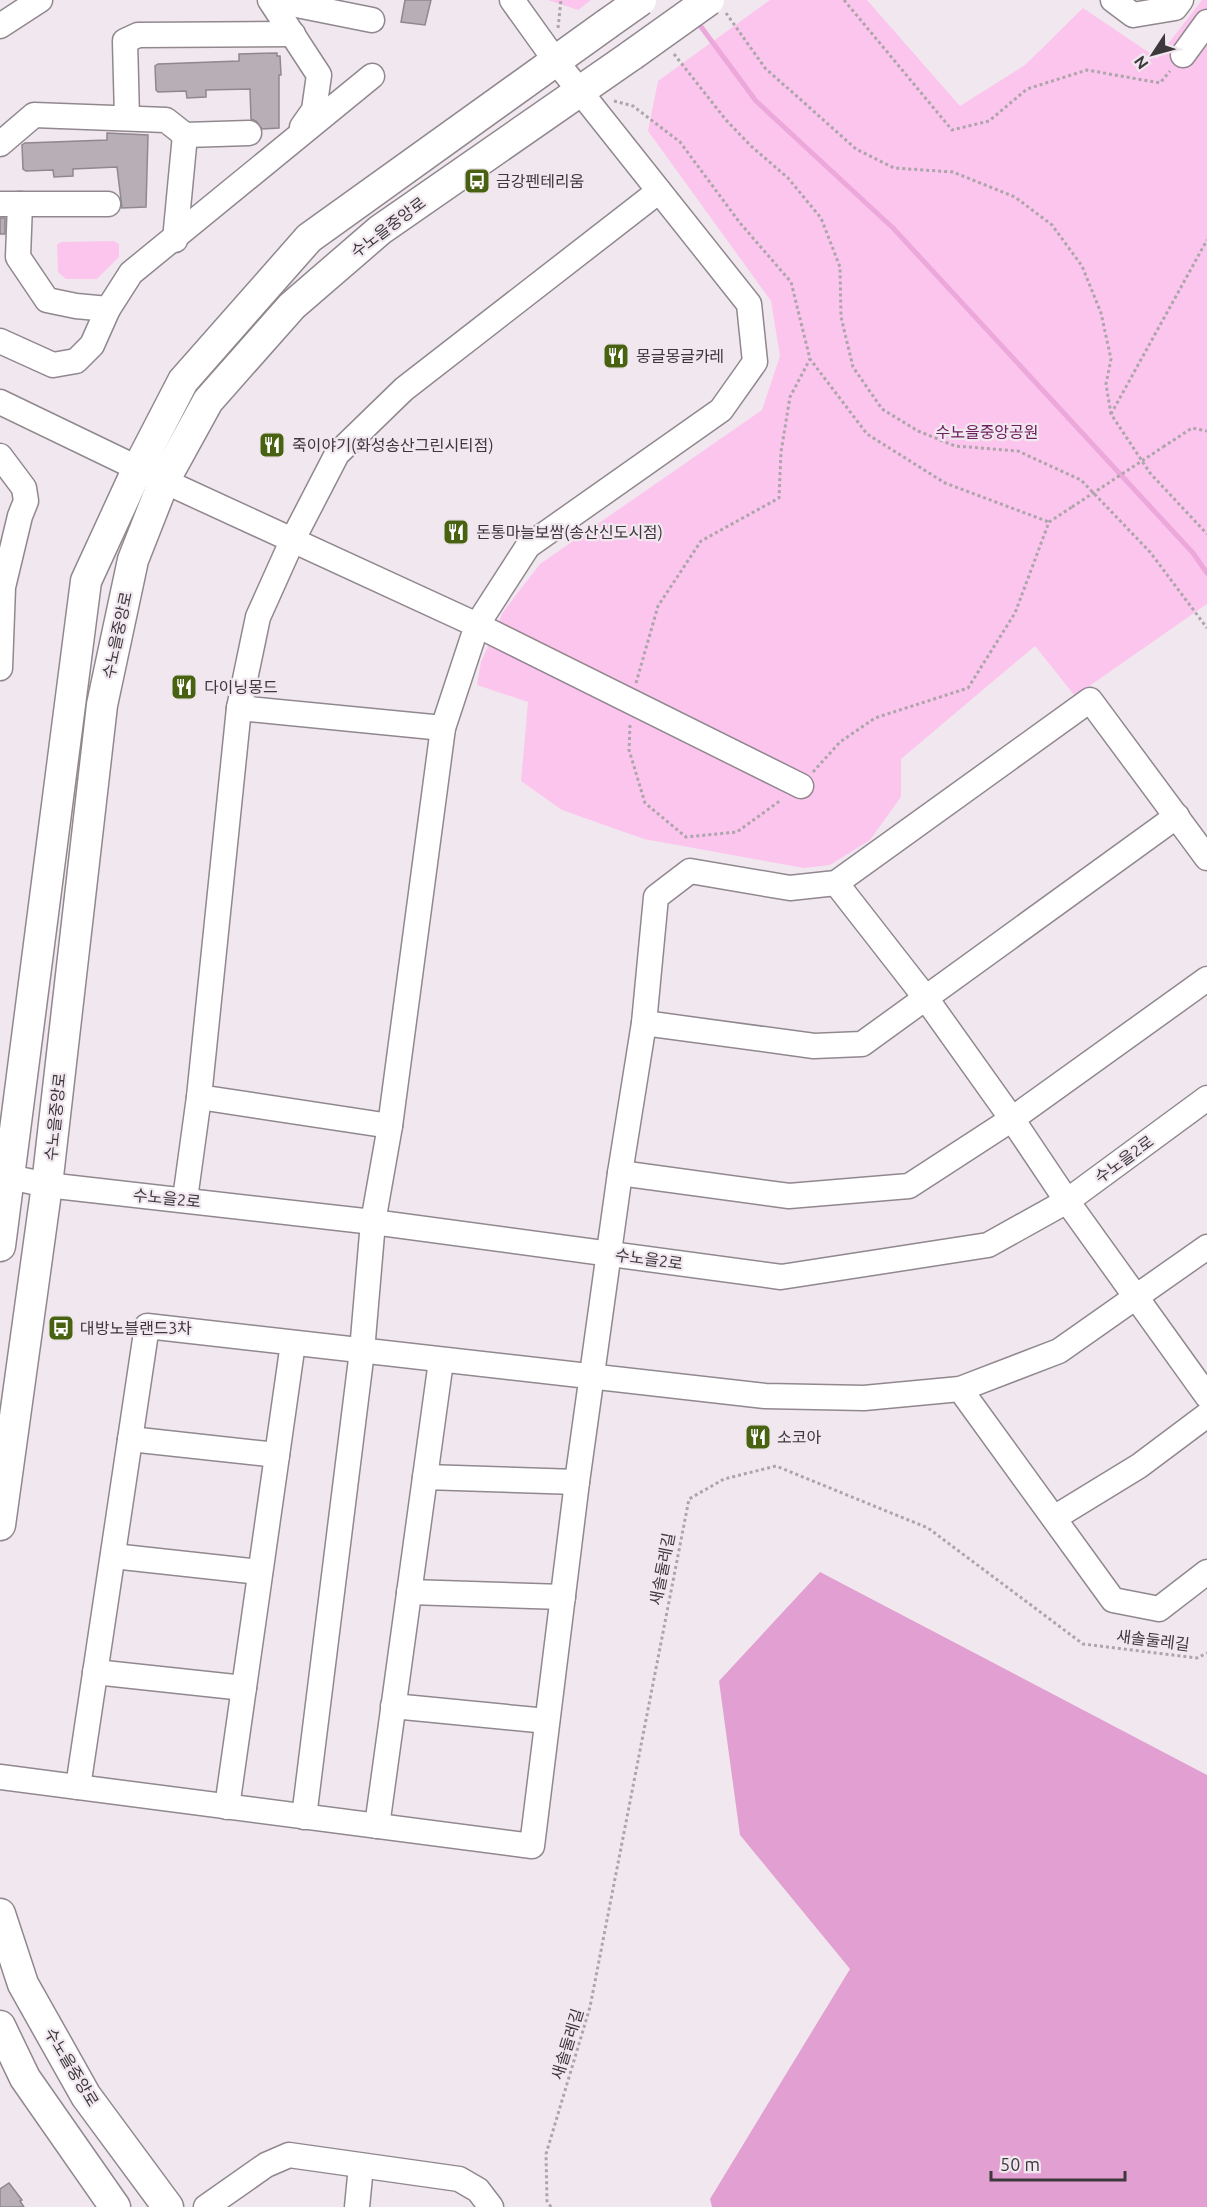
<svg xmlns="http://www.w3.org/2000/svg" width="1207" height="2207" font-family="Ubuntu,'Noto Sans KR',sans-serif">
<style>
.green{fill:#fcc5ed}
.forest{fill:#e29fd1}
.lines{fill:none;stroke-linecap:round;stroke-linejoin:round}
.stream{stroke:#eca8da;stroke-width:5}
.building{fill:#b8afb6;stroke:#90888e;stroke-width:1.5}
.minor-casing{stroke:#90888e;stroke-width:27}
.major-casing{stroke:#90888e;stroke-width:33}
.path{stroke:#aca5aa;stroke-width:3;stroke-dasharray:3 3;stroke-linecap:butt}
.minor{stroke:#fff;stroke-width:24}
.major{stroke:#fff;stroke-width:30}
.major-bridge-casing{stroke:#90888e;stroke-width:33;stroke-linecap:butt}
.path-bridge{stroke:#aca5aa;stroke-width:3;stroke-dasharray:3 3;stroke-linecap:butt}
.major-bridge{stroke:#fff;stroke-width:30}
.labels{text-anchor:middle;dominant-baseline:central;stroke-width:4.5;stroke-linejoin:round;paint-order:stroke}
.poi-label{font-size:16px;fill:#3c383b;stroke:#f1e8ef;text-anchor:start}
.street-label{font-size:16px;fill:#3c383b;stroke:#f1e8ef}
.park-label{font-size:16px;fill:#6d205f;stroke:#f1e8ef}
</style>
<rect width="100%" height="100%" fill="#f1e8ef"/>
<g class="green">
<path d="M548,0H591L578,10Z"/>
<path d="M770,0H867L960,106L1025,65L1083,8L1157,58L1202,0H1207V604L1075,696L1035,646L901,759V797L870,840L830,865L804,868L644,839L562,810L521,781L528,702L477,685L481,662L503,612L540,564L762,410L780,356L771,301L648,131L658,81Z"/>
<path d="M114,241L119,244V257L97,279H66L58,272L57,245L61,242Z"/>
</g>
<path class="forest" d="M820,1572L1207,1775V2207H712L710,2199L850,1969L740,1835L719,1681Z"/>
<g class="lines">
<path class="stream" d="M696,20L756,101L893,228L1193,553L1207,573"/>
</g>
<g class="building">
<path d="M405,0H431L425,25L401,22Z"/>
<path d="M277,53V56H280L281,75H279V128L262,129L256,121L251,119L250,89L206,90V97L187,98L186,91L158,92L156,90L155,66L158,64L239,61V54Z"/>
<path d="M107,133L148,135L146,207L122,208L117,167L73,169V176L54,177L53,170L26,171L23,169L22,145L25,143L107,140Z"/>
<rect x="0" y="218" width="5" height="16"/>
<path d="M9,2183L22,2200L20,2201L24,2207H0V2189Z"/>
</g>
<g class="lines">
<g class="minor-casing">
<g id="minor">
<path d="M270,0L319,75L314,110L302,127"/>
<path d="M272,0L372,20"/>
<path d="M1113,0L1133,15L1175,8L1181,0"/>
<path d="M0,26L40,0"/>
<path d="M1183,55L1207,22"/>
<path d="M127,118L125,41L138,35L293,34"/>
<path d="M0,144L34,115L166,120L185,135L249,133"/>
<path d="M0,204H108"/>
<path d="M20,204L18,257L47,300L76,306L108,309"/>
<path d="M175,240L185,135"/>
<path d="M0,341L53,365L76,361L92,345L108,309L131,273L372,76"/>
<path d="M0,402L164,481L477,625L801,786"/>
<path d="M0,456L24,488L26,501L20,516L3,587L0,668"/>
<path d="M239,708L443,728"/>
<path d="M836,883L925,997L1012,1119L1067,1201L1207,1396"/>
<path d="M644,1023L814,1046L862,1044L1177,816"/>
<path d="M199,1097L390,1126"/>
<path d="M620,1173L789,1196L909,1186L1012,1119L1207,979"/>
<path d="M0,1175L47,1185L373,1222L781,1277L988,1245L1067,1201L1207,1098"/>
<path d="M185,1199L199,1097L239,708L258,617L293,539L337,454L404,389L659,191"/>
<path d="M960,1389L1113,1600L1159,1609L1207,1572"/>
<path d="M130,1439L277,1455"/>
<path d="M425,1477L577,1482"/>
<path d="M1054,1518L1139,1466L1207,1415"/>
<path d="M113,1556L260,1572"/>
<path d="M409,1592L563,1597"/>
<path d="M95,1672L244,1688"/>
<path d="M393,1706L547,1721"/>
<path d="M0,1777L532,1846L577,1482L620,1173L644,1023L656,897L690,871L790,888L836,883L1090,700L1207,858"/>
<path d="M78,1787L147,1326L765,1396L864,1398L960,1389L1059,1351L1207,1247"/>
<path d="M227,1807L293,1343"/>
<path d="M304,1817L362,1351L373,1222L390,1126L443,728L477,625L528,546L721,410L755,362L749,304L555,60L512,0"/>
<path d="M377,1826L441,1361"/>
<path d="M206,2207L266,2165L289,2155L459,2179L478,2190L491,2207"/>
<path d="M357,2207L361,2166"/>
</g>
</g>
<g class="major-casing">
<g id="major">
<path d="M0,1246L86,581L138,468L183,381L309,238L607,24"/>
<path d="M0,1525L47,1185L102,705L133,560L164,481L208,401L292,306L380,230L632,55"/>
<path d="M0,1914L23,1984L86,2096L168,2207"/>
<path d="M0,2026L25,2078L115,2207"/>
</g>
</g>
<g class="path">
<path d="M844,0L952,130L989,121L1027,89L1087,70L1160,83L1170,71"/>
<path d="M726,13L765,68L856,149L894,168L953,172L1015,197L1052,225L1082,266L1101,313L1111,359L1106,384L1111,414L1150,473L1207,534"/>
<path d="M558,28L561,0"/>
<path d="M674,54L726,120L751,146L788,178L821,218L840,267L841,317L853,367L882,409L918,431L955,446L1018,451L1081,480L1150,552L1207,628"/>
<path d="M614,101L633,106L680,142L740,223L791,282L810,359L867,434L945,483L1049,522"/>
<path d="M1111,414L1207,240"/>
<path d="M1163,447L1192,428L1207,431"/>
<path d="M636,683L658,606L701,541L779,498L781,452L790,397L810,359"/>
<path d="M630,725L629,750L645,803L686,837L737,832L781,800"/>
<path d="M813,772L840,742L875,718L968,688L1015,613L1049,522L1072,507"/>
<path d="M551,2207L547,2201L546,2154L590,2007L689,1499L724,1479L776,1466L928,1528L1083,1644L1197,1658L1207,1653"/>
</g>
<use href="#minor" class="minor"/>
<use href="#major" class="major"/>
<g class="major-bridge-casing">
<g id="major-bridge">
<path d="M607,24L641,0"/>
<path d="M632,55L709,0"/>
</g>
</g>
<path class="path-bridge" d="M1072,507L1163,447"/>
<use href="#major-bridge" class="major-bridge"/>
</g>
<defs>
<g id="bus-square" transform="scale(1.35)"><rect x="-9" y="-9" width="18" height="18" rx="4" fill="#496212" stroke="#f1e8ef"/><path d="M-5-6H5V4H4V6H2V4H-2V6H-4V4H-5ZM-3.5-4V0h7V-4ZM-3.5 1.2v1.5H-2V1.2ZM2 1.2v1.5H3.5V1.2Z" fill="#fff"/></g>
<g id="restaurant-square" transform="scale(1.35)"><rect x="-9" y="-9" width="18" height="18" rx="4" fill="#496212" stroke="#f1e8ef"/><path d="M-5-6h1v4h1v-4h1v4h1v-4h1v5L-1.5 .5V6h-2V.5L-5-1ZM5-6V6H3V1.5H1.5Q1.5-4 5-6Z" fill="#fff"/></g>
</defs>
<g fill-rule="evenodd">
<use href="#bus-square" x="477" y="181"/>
<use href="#restaurant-square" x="616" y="356"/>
<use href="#restaurant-square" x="272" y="445"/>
<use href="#restaurant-square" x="456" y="532"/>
<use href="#restaurant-square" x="184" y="687"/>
<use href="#bus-square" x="61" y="1328"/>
<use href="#restaurant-square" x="758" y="1437"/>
</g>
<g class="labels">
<g class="poi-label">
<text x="496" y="181">금강펜테리움</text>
<text x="636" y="356">몽글몽글카레</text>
<text x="292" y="445">죽이야기(화성송산그린시티점)</text>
<text x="476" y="532">돈통마늘보쌈(송산신도시점)</text>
<text x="204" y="687">다이닝몽드</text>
<text x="80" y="1328">대방노블랜드3차</text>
<text x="777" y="1437">소코아</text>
</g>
<g class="street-label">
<text transform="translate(388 227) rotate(-37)">수노을중앙로</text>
<text transform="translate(117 635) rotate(-78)">수노을중앙로</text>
<text transform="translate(55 1117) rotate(-84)">수노을중앙로</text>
<text transform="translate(1124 1159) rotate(-36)">수노을2로</text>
<text transform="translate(167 1198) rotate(6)">수노을2로</text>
<text transform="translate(649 1259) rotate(8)">수노을2로</text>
<text transform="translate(662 1569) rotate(-79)">새솔둘레길</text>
<text transform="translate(1153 1640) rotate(7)">새솔둘레길</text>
<text transform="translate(567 2044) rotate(-73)">새솔둘레길</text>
<text transform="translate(72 2067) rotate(59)">수노을중앙로</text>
</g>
<g class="park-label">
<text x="987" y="432">수노을중앙공원</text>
</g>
</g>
<g transform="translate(1153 54) rotate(234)" stroke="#f1e8ef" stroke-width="4.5" paint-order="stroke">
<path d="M0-4.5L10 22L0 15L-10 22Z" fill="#3c383b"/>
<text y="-9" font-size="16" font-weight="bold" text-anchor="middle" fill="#3c383b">N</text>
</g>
<path d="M991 2171v9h134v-9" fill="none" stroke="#3c383b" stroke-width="3"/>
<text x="1000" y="2171" font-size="18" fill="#3c383b" stroke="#f1e8ef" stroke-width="4.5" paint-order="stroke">50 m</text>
</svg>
